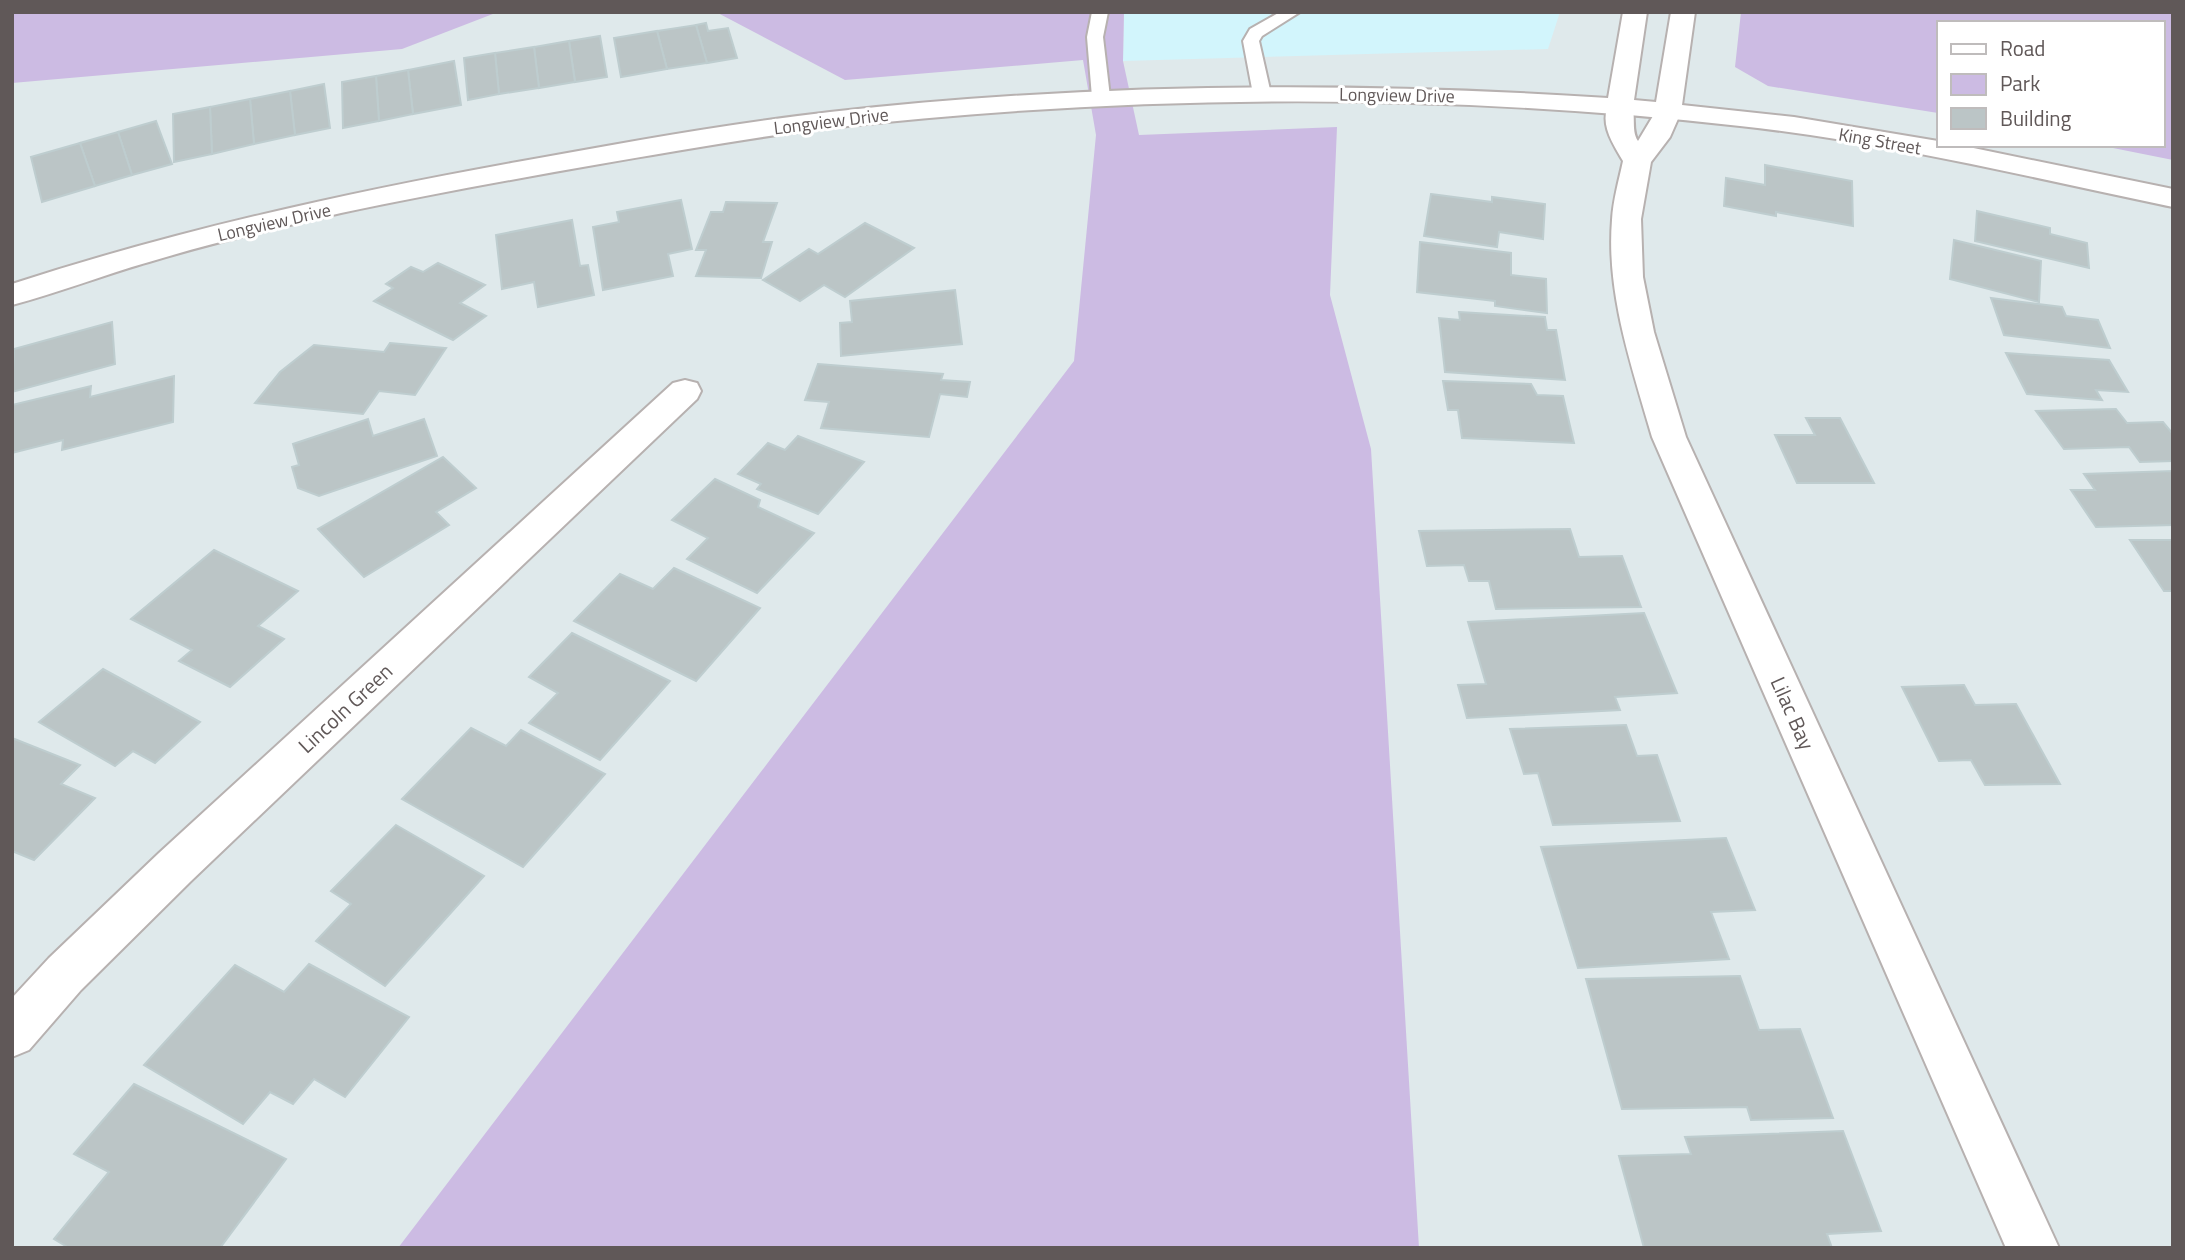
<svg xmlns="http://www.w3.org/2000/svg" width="2185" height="1260" font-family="'Titillium Web',sans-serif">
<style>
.commercial{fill:#d2f5fc}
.green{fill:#ccbbe3}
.building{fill:#bbc5c6;stroke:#becdcf;stroke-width:2}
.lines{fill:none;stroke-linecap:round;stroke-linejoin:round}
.service-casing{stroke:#b7b1b0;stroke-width:4}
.minor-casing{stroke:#b7b1b0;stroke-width:4}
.tertiary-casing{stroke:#b7b1b0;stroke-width:4}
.service{fill:#fff;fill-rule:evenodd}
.minor{fill:#fff;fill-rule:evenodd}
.tertiary{fill:#fff;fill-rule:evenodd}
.labels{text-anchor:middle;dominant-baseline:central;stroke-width:6;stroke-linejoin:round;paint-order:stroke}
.far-street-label{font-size:18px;fill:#605858;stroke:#fff}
.street-label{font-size:21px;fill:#605858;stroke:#fff}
</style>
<rect width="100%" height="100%" fill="#dfe9eb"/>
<path class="commercial" d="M1124,12H1560L1548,49L1123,61Z"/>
<g class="green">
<path d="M12,12H498L402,49L12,83Z"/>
<path d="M716,12H1124L1123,61L1139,135L1337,127L1330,295L1371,449L1419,1248H398L1074,361L1096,135L1083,60L845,80Z"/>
<path d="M1741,12H2173V160L2098,145H2162V23H1938V113L1768,86L1735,67Z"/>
</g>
<g class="building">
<path d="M706,23L708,31L728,28L737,58L707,63L696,25Z"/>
<path d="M696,25L707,63L667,69L657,31Z"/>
<path d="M657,31L667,69L621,77L614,38Z"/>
<path d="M600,36L607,77L575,82L569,41Z"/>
<path d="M569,41L575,82L539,88L534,47Z"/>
<path d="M534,47L539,88L499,94L495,53Z"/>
<path d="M495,53L499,94L468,100L464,58Z"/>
<path d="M454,61L461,105L413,114L408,70Z"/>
<path d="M408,70L413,114L379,121L376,76Z"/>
<path d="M376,76L379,121L343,128L342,82Z"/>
<path d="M324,84L330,128L295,135L290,91Z"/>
<path d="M290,91L295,135L254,144L250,99Z"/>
<path d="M250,99L254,144L212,154L210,107Z"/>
<path d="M210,107L212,154L174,162L173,114Z"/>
<path d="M156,121L172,164L132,175L118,132Z"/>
<path d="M118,132L132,175L95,186L80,143Z"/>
<path d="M80,143L95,186L42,202L31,157Z"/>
<path d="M1765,165L1852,181L1853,226L1776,212V216L1724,206L1726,178L1765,185Z"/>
<path d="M1431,194L1492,202V197L1545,204L1543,239L1499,232L1497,247L1424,236Z"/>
<path d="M681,200L692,249L668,254L673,276L603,290L593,227L619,222L617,212Z"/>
<path d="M726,202L777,203L763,242H772L761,278L696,276L706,250H696L711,212H723Z"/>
<path d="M1977,211L2050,228V234L2087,243L2089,268L1975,241Z"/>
<path d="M572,220L580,266L588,265L594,295L538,307L534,282L502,289L496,235Z"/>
<path d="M865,223L914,248L845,297L824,285L800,301L763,280L809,249L818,254Z"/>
<path d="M1954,240L2041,261L2039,302L1950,279Z"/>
<path d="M1420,242L1511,253V275L1546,279L1547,313L1495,306V301L1417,292Z"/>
<path d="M438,263L485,285L460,303L486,316L453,340L374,301L393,288L386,284L411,267L423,272Z"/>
<path d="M955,290L962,344L841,356L840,323L852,322L850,301Z"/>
<path d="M1991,298L2062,307L2066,316L2098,320L2110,348L2004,335Z"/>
<path d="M1459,312L1545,317L1547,330H1556L1565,380L1445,372L1439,318L1460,320Z"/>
<path d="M112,322L115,364L12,392L14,349Z"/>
<path d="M390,343L446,348L415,395L379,391L363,414L255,403L280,372L314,345L384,352Z"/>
<path d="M2006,353L2109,360L2128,392L2096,390L2102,400L2027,394Z"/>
<path d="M818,364L943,374L941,380L970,382L967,397L940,394L929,437L821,428L829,402L805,400Z"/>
<path d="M174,376L173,422L62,450L63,440L12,453V405L91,386L90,397Z"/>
<path d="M1443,381L1531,384L1537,395L1563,396L1574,443L1462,438L1458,410H1448Z"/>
<path d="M2116,409L2127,423L2163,422L2173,434V461L2140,462L2129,447L2064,449L2036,411Z"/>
<path d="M1806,418H1840L1874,483H1797L1775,435H1815Z"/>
<path d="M368,419L373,436L424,419L437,456L319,496L298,488L292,467L299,465L293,444Z"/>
<path d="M798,436L864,462L818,514L757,489L761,484L738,474L768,443L785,450Z"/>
<path d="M443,457L476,488L436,512L449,525L364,577L318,529Z"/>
<path d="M2173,471V525L2096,527L2071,490H2095L2084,474Z"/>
<path d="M715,479L760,500L758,507L814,533L757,593L687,559L708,538L672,520Z"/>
<path d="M1570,529L1579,557L1622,556L1641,607L1496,609L1489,581H1469L1464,565L1427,566L1419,531Z"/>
<path d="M2130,540H2173V591H2164Z"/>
<path d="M214,550L298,591L258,626L284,639L230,687L179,661L192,650L131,619Z"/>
<path d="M674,568L760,608L696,681L574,621L620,574L653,589Z"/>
<path d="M1644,613L1677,693L1615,697L1620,710L1467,718L1458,685L1486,684L1468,622Z"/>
<path d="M572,633L670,681L600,760L529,723L558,693L529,677Z"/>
<path d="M103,669L200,722L155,763L133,751L115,766L39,722Z"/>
<path d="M1964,685L1975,705L2016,704L2060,784L1985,785L1971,760L1939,761L1902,687Z"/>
<path d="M1626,725L1637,756L1657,755L1680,821L1553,825L1538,773L1524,774L1510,729Z"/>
<path d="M471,728L506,746L521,730L605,774L523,867L402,799Z"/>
<path d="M12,738L80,765L61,784L95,798L34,860L12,851Z"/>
<path d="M396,825L484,876L385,986L316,941L351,904L331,891Z"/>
<path d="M1726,838L1755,910L1711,912L1729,959L1578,968L1541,847Z"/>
<path d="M309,964L409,1017L345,1097L314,1079L293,1104L270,1092L243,1124L144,1065L235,965L284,992Z"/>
<path d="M1740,976L1759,1030L1800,1029L1833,1118L1751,1120L1747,1107L1622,1109L1586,979Z"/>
<path d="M134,1084L286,1159L220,1248H69L54,1239L109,1172L74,1154Z"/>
<path d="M1843,1131L1881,1231L1827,1234L1832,1248H1644L1619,1156L1691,1154L1685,1137Z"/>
</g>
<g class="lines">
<g class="service-casing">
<g id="service">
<path d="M1092,12H1108L1103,37L1110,97L1101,102L1092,97L1087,37Z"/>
<path d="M1280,12H1300L1262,36L1259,41L1271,94L1262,99L1253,94L1243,41L1250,29Z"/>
</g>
</g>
<g class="minor-casing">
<g id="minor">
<path d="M1620,99L1629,101C1638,113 1630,129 1638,141L1659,106L1668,104L1677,106L1681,112L1670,137L1651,162L1641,219L1643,277L1654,332L1686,437L2059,1248H2006L1652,437C1632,367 1606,294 1612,220C1613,200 1619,180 1623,161C1613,144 1597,121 1611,101Z"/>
<path d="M685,380L697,383L701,391L697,399L191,881L81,990L29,1050L12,1057V998L49,958L159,853L673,383Z"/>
</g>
</g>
<g class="tertiary-casing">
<path id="tertiary" d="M1623,12H1647L1634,100L1656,102L1671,12H1695L1682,105L1794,117L1938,141V145H1959L2173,189V207C2029,177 1886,142 1740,126C1438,92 1131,94 829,128C752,137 676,151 600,164C514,179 427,195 341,213C276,228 212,243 149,262C103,275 58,293 12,305V284C177,230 346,193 517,162C621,143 725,124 830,112C1089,83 1348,81 1608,98Z"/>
</g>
<use href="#service" class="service"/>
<use href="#minor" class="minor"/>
<use href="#tertiary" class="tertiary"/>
</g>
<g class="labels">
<g class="far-street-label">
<text transform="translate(1397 95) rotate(1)">Longview Drive</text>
<text transform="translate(831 121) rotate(-7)">Longview Drive</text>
<text transform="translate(1880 141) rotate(10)">King Street</text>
<text transform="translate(274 222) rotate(-13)">Longview Drive</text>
</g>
<g class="street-label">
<text transform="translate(345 708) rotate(-43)">Lincoln Green</text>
<text transform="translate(1793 713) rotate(66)">Lilac Bay</text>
</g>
</g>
<rect width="2185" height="1260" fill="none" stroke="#605858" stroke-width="28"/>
<rect x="1937" y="21" width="228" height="126" fill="#ffffff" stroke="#bfbcbc" stroke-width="2"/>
<rect x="1951" y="44" width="35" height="10" fill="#ffffff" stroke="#bfbcbc" stroke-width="2"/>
<text x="2000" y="56" font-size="21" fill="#605858">Road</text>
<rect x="1951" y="74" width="35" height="21" fill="#ccbbe3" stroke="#bfbcbc" stroke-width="2"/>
<text x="2000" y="91" font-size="21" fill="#605858">Park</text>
<rect x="1951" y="108" width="35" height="21" fill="#bbc5c6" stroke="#bfbcbc" stroke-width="2"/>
<text x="2000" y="126" font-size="21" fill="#605858">Building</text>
</svg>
